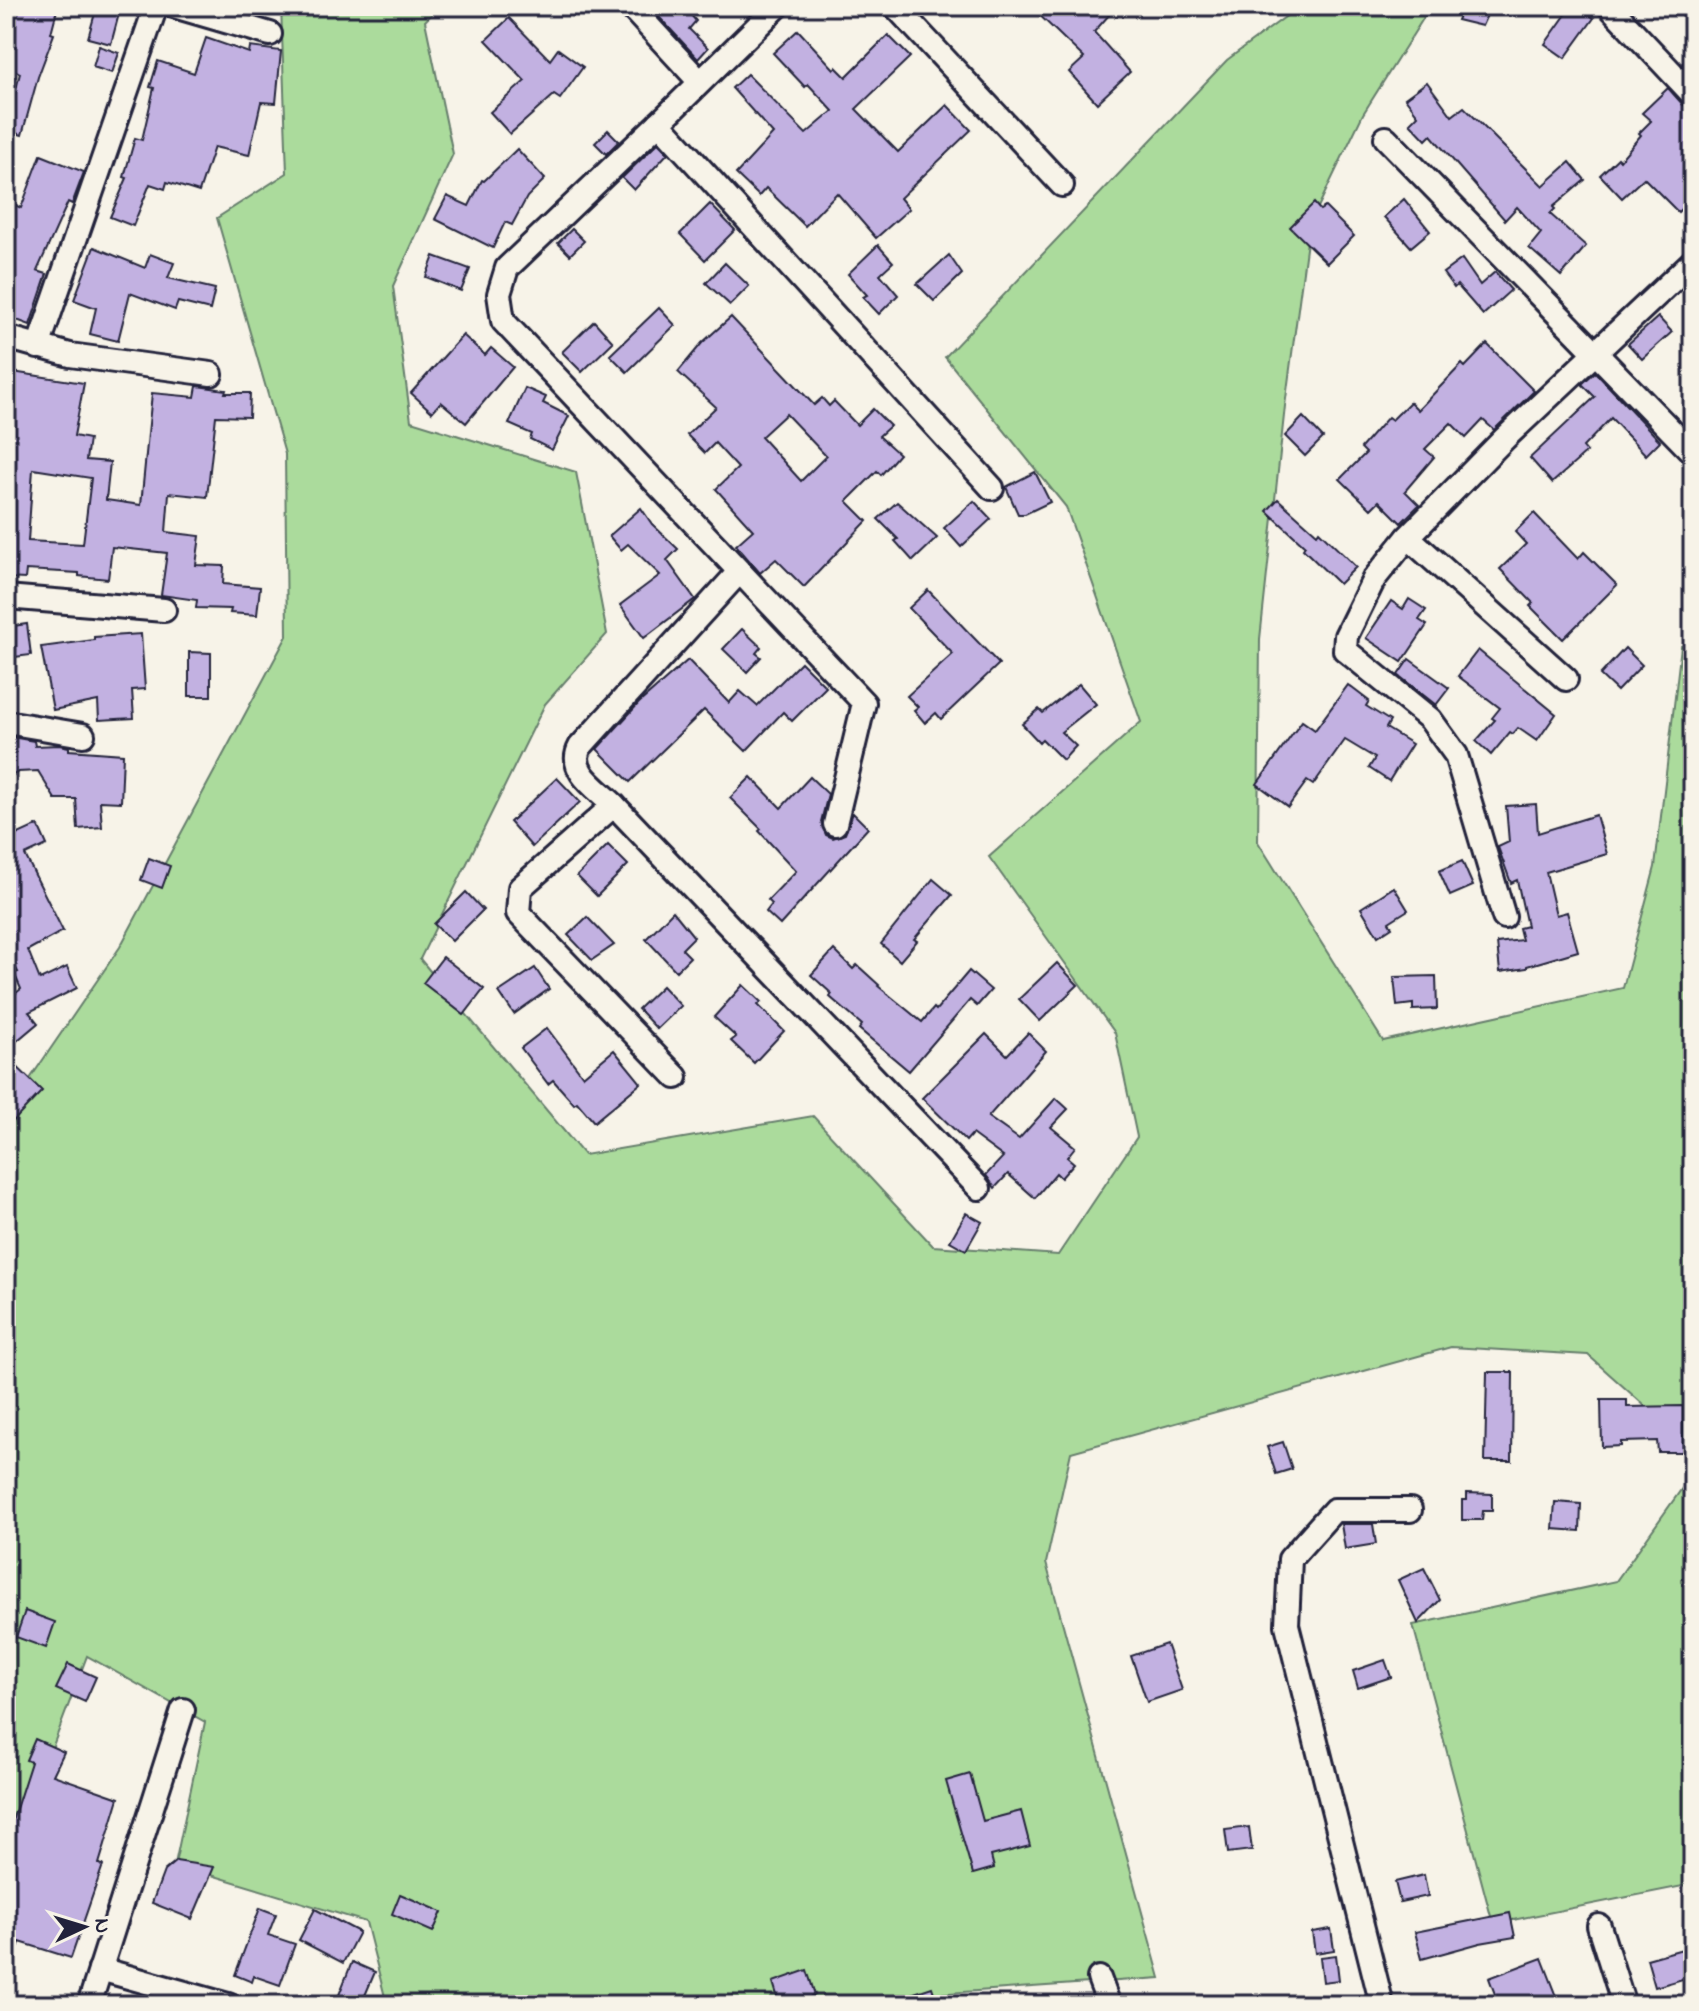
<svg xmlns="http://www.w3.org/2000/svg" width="1699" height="2011" font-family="'Indie Flower',sans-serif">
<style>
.green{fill:#abdb9c;stroke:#667e6c;stroke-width:2}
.building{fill:#c2b1e1;stroke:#22223b;stroke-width:2;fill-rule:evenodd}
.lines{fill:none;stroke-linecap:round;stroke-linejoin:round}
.minor-casing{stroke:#22223b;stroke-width:28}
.minor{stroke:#f7f3e8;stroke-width:22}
</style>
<rect width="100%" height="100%" fill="#f7f3e8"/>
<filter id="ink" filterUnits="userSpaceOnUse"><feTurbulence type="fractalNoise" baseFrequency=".0125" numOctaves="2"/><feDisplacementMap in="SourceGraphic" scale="16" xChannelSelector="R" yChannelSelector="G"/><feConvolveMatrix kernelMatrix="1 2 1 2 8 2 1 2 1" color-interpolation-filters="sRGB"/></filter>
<g filter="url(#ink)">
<g class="green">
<path d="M281,6H440L425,21L453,154L393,286L411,421L576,472L607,634L545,704L420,959L584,1155L813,1116L933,1246L1058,1255L1137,1137L1115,1033L989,857L1141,722L1066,507L945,357L1227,60L1300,6H1431L1363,114L1309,226L1285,406L1260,639L1258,842L1383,1041L1623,988L1655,867L1681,646L1693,643V1449L1588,1355L1451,1347L1071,1452L1046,1563L1160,1978L834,2001L826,2005H387L366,1922L175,1864L205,1722L87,1656L6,1870V1114L120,947L287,636L285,454L217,218L287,173Z"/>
<path d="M1693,1473V1884L1493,1924L1413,1625L1616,1581Z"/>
</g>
<g class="building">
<path d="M6,6H58L51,33L54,34L38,77L22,135L6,130L20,73L6,66Z"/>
<path d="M97,6H121L111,44L88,38Z"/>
<path d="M649,6H700L691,15L696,21L689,29L708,48L698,59Z"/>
<path d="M1030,6H1117L1094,32L1130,72L1097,103L1069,72L1084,58Z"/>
<path d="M1463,6H1491L1482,26L1457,20Z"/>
<path d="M1572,6H1577L1594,18L1565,58L1545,44Z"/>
<path d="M509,18L550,60L558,49L583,67L560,99L554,95L510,134L490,112L525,81L486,40Z"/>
<path d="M798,30L834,69L836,67L846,77L888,35L910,57L856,109L898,152L947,105L971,130L900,198L909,209L876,238L837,193L805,226L766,188L759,196L736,174L773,134L732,88L747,74L806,134L833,111L808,84L805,87L773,53Z"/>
<path d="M206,38L249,53L250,47L281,51L276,103L261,102L249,155L214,147L199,192L167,182L165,189L150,184L133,226L110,217L127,178L124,177L135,138L142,140L154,88L150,87L158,61L194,73Z"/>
<path d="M99,46L119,53L112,73L93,67Z"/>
<path d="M1427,82L1452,116L1464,107L1543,186L1570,162L1585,180L1553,207L1555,209L1550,214L1586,246L1561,276L1529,248L1541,233L1517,207L1505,220L1431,135L1426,140L1410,123L1418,115L1405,98Z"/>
<path d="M1668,88L1683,105L1693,109V197L1678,212L1644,178L1622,198L1600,175L1618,158L1620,160L1641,135L1639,133L1651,121L1642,113Z"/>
<path d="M608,130L619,141L606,154L595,143Z"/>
<path d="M658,143L668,153L634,190L622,178Z"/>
<path d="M517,149L545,179L527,197L512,225L505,222L493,248L435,219L447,196L469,206L482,180L484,181Z"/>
<path d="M41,155L84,172L72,204L68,202L37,271L47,274L30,325L6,316V201L21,208Z"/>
<path d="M1404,199L1430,231L1411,247L1384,217Z"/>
<path d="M1314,203L1320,210L1325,207L1354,236L1327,263L1290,227Z"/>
<path d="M710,204L735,230L705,260L680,234Z"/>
<path d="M572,229L584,241L570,255L558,243Z"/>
<path d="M878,245L893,262L880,274L898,295L879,314L863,297L867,295L848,274Z"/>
<path d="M94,247L145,268L150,254L174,263L168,278L215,289L210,310L178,302L175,310L130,293L118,341L90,334L96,308L74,300Z"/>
<path d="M949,255L962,274L934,301L917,284Z"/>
<path d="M434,256L470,269L461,291L426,277Z"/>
<path d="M1462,259L1480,285L1495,272L1511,290L1483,315L1457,285L1454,288L1443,273Z"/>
<path d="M725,263L749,286L730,305L706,283Z"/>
<path d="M659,308L675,325L627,372L610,355Z"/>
<path d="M731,317L814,405L822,398L829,406L834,401L857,425L873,409L890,426L879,436L899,454L881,475L877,471L847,501L867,521L804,587L776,559L760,573L736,545L753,530L716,489L738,468L715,443L705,453L687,435L716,407L678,372L702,343ZM786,414L826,456L801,481L761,437Z"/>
<path d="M1658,317L1672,332L1642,359L1628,344Z"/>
<path d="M594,321L613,342L582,372L562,352Z"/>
<path d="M463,335L485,355L491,348L513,367L466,423L441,402L432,412L411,393Z"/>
<path d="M1487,344L1534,391L1494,430L1483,420L1466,438L1451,423L1425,449L1434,457L1405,491L1419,505L1401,523L1379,501L1371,509L1340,479L1366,453L1361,448L1388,417L1392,420L1410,402L1418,410L1462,364L1465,367Z"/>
<path d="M6,371L84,383L74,436L89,439L86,460L110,462L106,500L141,505L152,393L195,397L197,386L226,390L225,393H250L249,417L216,416L207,497L169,493L166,532L200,536L196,565L224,566L223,584L260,587L257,615L230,613L231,609L196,608L197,600L161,595L167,553L112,547L108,579L79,576V573L26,570L25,579L6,578ZM33,469L91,478L83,544L28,541Z"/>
<path d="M1595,372L1660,441L1646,455L1611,418L1583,447L1587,452L1552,483L1530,458L1595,397L1582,384Z"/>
<path d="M525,388L546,397L543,403L569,416L552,450L530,439L532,434L509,424Z"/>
<path d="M1303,417L1323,438L1305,456L1285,436Z"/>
<path d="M1035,472L1050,502L1025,514H1018L1006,487Z"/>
<path d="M1278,499L1317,534L1319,531L1356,567L1339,584L1303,549L1305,546L1267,511Z"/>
<path d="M974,501L991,519L961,547L944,528Z"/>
<path d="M897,502L937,538L913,561L895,541L898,539L878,519Z"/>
<path d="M641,508L652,524L678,549L667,560L695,599L644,638L620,605L660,575L628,544L621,550L609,536Z"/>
<path d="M1534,513L1578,559L1584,552L1617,585L1563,639L1530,606L1533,603L1500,569L1526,544L1515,532Z"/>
<path d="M928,590L999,664L941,719L936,713L925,723L914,710L918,707L907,696L953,654L909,608Z"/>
<path d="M1409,599L1426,610L1419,620L1427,625L1402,662L1366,638L1391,601L1403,609Z"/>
<path d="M27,624L31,655L6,658V627Z"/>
<path d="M742,629L761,647L756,653L761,657L747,672L723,649Z"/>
<path d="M141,634L145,689L132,690L134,718L99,720L98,701L53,710L41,647L94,640V637Z"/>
<path d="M1625,648L1642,665L1617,691L1600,675Z"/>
<path d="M1478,650L1556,714L1537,741L1518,728L1513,734L1510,732L1491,755L1476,741L1495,720L1492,718L1500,708L1458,676Z"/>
<path d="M189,652L211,653V696H189Z"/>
<path d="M1409,659L1449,688L1436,705L1398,675Z"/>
<path d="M688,660L729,703L740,691L757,706L801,662L826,687L792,721L783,712L746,751L704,710L630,782L597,749L639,703Z"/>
<path d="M1079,684L1096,704L1061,732L1076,746L1063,760L1042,739L1039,742L1022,724L1039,709L1043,713Z"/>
<path d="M1348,685L1369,701L1366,706L1390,721L1386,728L1412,744L1389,781L1369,768L1375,758L1345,740L1313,785L1307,781L1288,807L1257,784L1302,721L1315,730Z"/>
<path d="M6,736L34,741L35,746L59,745L69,747V750L123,754L121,802L100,801L102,827L78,829L76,799H55L38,771L18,772L6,780Z"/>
<path d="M751,777L781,808L810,777L828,794L821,822L826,835L833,838L845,834L853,813L868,828L780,925L766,912L772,904L768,900L796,871L759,831L761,829L730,798Z"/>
<path d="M557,778L580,802L532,847L510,822Z"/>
<path d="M1536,804L1538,833L1596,815L1607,854L1546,872L1556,915L1567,912L1578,951L1527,966V968L1500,972L1497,943L1522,940L1519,928L1527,926L1517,880L1511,883L1498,847L1509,842L1506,806Z"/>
<path d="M38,825L47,845L25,855L63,931L28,950L40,980L67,967L77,988L29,1012L38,1023L6,1050V1001L21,989L14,973L18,972L6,950V843L16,835Z"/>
<path d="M608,845L628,865L597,896L577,876Z"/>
<path d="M149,858L170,866L162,888L141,880Z"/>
<path d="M1462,861L1473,886L1450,896L1439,871Z"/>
<path d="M933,879L952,895L914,939L917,941L900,961L881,944Z"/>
<path d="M1394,887L1408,910L1389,922L1392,927L1378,936L1361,908Z"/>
<path d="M466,892L483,910L452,941L434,924Z"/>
<path d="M673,911L694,937L682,949L690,957L676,971L646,939Z"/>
<path d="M587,917L614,945L592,960L568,935Z"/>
<path d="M834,950L853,969L857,965L879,985L878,986L922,1022L934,1008L936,1010L969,971L991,990L977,1006L970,1000L909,1071L859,1029L862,1025L830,997L832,994L811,975Z"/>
<path d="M443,957L484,989L464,1015L423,983Z"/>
<path d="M1057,963L1078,985L1040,1021L1019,999Z"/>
<path d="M535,968L549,989L514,1014L499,992Z"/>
<path d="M1436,976L1437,1009L1413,1010V1004L1397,1006L1394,977Z"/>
<path d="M743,985L761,1002L758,1005L784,1031L754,1063L731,1041L736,1037L714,1017Z"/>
<path d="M662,986L681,1006L657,1029L638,1009Z"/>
<path d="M547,1028L583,1076L614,1050L641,1083L594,1122L577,1102L574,1104L553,1080L548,1084L521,1048Z"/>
<path d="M1028,1033L1046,1051L988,1117L1019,1139L1056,1098L1068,1109L1051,1127L1075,1147L1067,1157L1074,1163L1061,1178L1056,1173L1035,1198L1008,1174L995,1188L986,1175L1003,1157L972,1134L966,1141L922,1098L986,1034L1007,1055Z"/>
<path d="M6,1056L42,1091L6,1129Z"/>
<path d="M966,1213L982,1222L966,1250L950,1241Z"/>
<path d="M1487,1372H1513L1512,1461H1485Z"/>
<path d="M1601,1400H1627V1407L1683,1406V1452H1658L1657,1441L1621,1442V1446L1602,1447Z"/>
<path d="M1283,1442L1292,1469L1276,1474L1267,1447Z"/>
<path d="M1467,1493L1492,1494V1511H1483L1482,1520H1462V1500H1467Z"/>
<path d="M1555,1502L1581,1504L1580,1531L1553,1529Z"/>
<path d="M1341,1524H1373L1376,1544L1345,1549Z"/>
<path d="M1424,1568L1440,1600L1418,1623L1398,1580Z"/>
<path d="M25,1611L55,1622L46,1648L16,1637Z"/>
<path d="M1166,1644L1182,1690L1147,1702L1131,1656Z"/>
<path d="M1385,1660L1391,1677L1358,1688L1353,1671Z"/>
<path d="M68,1664L96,1677L85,1702L56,1689Z"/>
<path d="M35,1739L64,1752L53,1775L119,1798L99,1864L103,1865L71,1958L20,1942L9,1976H6V1840L31,1762L26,1760Z"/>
<path d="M970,1774L983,1821L1021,1811L1030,1846L991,1856L994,1868L973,1874L946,1781Z"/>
<path d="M1249,1827L1252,1850L1228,1853L1225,1830Z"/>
<path d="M176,1861L214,1867L192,1919L152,1903L164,1871Z"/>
<path d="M1424,1875L1428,1896L1400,1902L1395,1882Z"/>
<path d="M400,1894L442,1912L433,1932L392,1914Z"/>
<path d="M260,1908L276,1914L268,1935L295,1944L280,1985L254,1976L252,1982L235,1975Z"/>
<path d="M315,1909L359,1932L343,1963L299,1940Z"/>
<path d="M1510,1913L1515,1937L1480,1943L1422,1959L1415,1932Z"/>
<path d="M1331,1929L1334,1950L1315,1953L1312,1932Z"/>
<path d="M1693,1946V1976L1655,1987L1647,1959Z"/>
<path d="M1336,1955L1339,1980L1323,1982L1320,1957Z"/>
<path d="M1542,1958L1558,1999L1543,2005H1499L1489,1978Z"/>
<path d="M352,1962L375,1972L361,2005H335Z"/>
<path d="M807,1970L815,1995L812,1996L815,2005H780L773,1982Z"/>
<path d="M932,1987L938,2005H887V2002Z"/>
</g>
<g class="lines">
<g class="minor-casing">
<g id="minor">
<path d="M174,6L270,34"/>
<path d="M630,6L700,82"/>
<path d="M778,6L659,123L507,268L499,294L503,321L864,703L835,824"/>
<path d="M895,6L1062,185"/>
<path d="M1609,6L1693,95"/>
<path d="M659,123L992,488"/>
<path d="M1386,138L1693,453"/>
<path d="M6,337L70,355L211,374"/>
<path d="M38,347L156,6"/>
<path d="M1408,537L1566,679"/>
<path d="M739,572L580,747C567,771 598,789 614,805L979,1188"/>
<path d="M6,597L164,610"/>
<path d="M6,722L83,735"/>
<path d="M614,805L520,888L518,913L676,1077"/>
<path d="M1504,917L1456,755L1430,719L1345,650L1346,636L1374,579L1408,537L1505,438L1693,261"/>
<path d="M1599,1926L1624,2005"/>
<path d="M100,1969L228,2005"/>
<path d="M1099,1978L1109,2005"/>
<path d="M89,2005L183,1710"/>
<path d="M1382,2005L1287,1625L1290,1559L1334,1510H1410"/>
</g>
</g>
<use href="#minor" class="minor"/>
</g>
</g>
<rect width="1699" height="2011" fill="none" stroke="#f7f3e8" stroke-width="32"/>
<rect x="16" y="16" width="1667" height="1979" fill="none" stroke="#22223b" stroke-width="3" filter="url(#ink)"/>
<g transform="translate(84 1927) rotate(86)" stroke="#f7f3e8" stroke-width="6" paint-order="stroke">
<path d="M0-6L14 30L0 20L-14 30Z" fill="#22223b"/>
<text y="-12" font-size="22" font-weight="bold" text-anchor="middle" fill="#22223b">N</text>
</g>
</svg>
